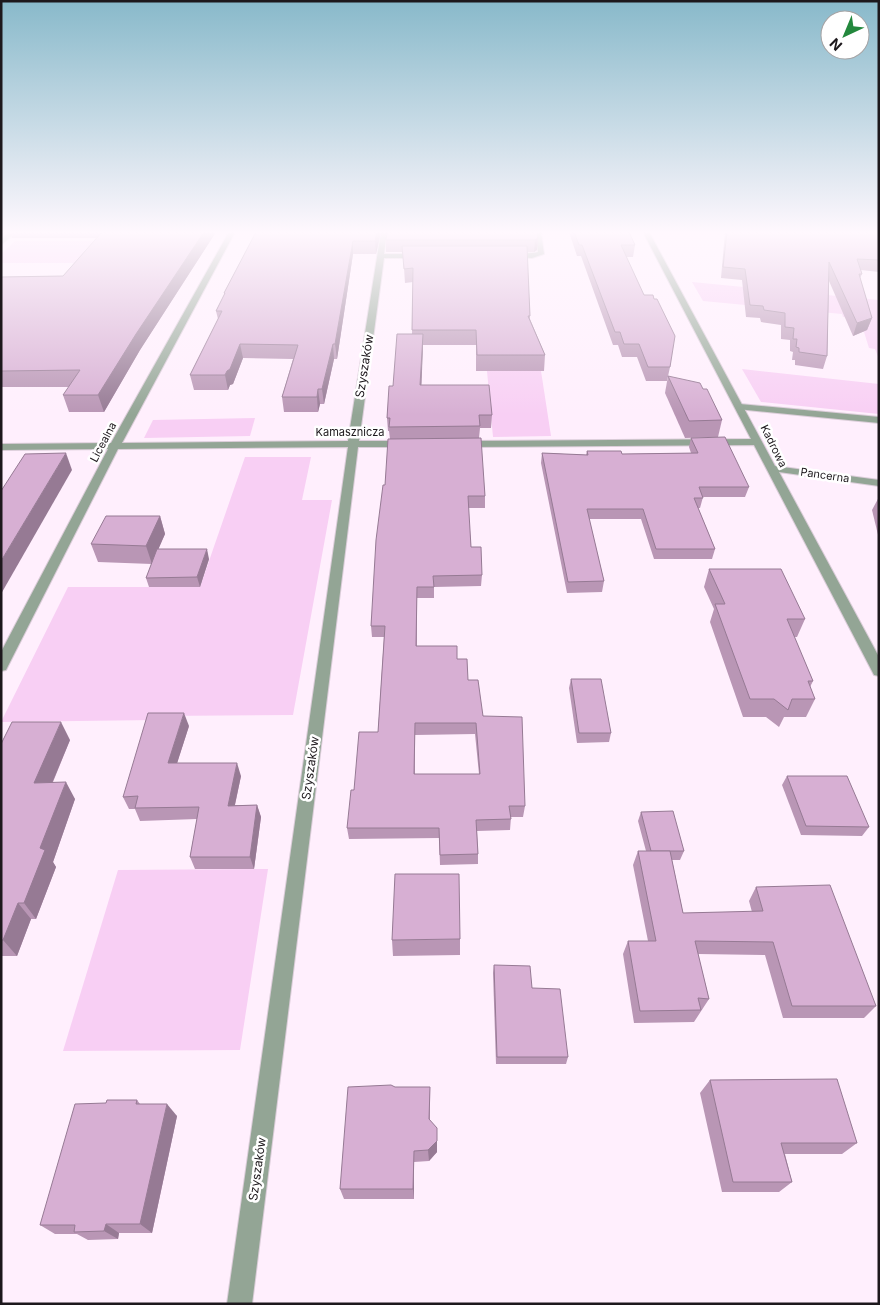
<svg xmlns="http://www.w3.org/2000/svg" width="880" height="1305" font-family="Inter,sans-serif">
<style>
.green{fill:#f8cff4}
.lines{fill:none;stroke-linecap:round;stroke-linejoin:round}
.service-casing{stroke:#dbcdd9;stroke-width:2}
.minor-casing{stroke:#dbcdd9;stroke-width:2}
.service{fill:#93a595;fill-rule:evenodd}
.minor{fill:#93a595;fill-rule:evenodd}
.wall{fill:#b996b5;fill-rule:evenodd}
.shaded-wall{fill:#967a94}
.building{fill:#d7afd3;stroke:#967a94;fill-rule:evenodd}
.labels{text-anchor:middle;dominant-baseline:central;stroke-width:5;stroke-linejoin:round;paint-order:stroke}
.far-street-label{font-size:11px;fill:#1d181c;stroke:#fff}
.street-label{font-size:12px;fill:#1d181c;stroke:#fff}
</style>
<rect width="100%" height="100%" fill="#ffeffd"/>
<g class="green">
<path d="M15,241H128L112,263H1V254Z"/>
<path d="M692,282L879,300V359L875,349L869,348L864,332H860L851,318L843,317L842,314L703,301Z"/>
<path d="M742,369L879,384V414L761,402Z"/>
<path d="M487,371H541L551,436L493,437Z"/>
<path d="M255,418L250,436L144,438L153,420Z"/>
<path d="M245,457H311L302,500H332L293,715L157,716L155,720L1,722L68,587H200Z"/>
<path d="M268,869L240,1050L63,1051L118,870Z"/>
</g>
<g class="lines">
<g class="service-casing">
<path id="service" d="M740,404L879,417V423L737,409V405Z"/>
</g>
<g class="minor-casing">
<g id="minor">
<path d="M9,232H16L1,245V239Z"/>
<path d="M229,232H235L122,443L348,441L381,232H387L384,254H421L424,256L421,258H384L359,441H405L410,444L405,447H358L252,1304H227L348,447L118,449L8,666L6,670L1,671V652L108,449L1,450V444L111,443Z"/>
<path d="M535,232H541L544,254L532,258L508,257L507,256C515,251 528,255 538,252Z"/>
<path d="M643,232H649L775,466L879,480V486L779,472L879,657V676L874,675L872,671L754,445L462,447L457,444L462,441L751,439Z"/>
</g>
</g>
<use href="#service" class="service"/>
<use href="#minor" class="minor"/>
</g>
<g class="wall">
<path d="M9,232H216L140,350L104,412H69L63,395L69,387H1V277L63,276L97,238H12Z"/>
<path d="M256,232H381L376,254H353L337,359H334L324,404H320L318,412H284L282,397L293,359L243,358L233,384L230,385L228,390H194L190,375L218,319L216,311L224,296V293Z"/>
<path d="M569,232H629L635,245L633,257H626L670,367L667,381H646L637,357H622L618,345H613L581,256H577Z"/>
<path d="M725,232H879V272L861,270L862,274L860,278L872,318L867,330L853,336L829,281L827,356L823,369L795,365V360H792L793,352L790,351V340L781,339V325L761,322L760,318L746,317L742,280L721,278Z"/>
<path d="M538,238L537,250L534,252H527L530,319L545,355L544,371H476V345H423L421,385L492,415L491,428H480L479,438L485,496V508H468L471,547L482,575L481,586L434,587V598H417V646L457,659L468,680L483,716L525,806L523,817H511L510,830L477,831L478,854V864L440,865L439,838L349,839L347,828L354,790L378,732L384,637H372L371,626L390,439L389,431H388L387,418L393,386L412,334L413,282L405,283L403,252H386V240ZM475,734L479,774H415V735Z"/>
<path d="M668,376L703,389L722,420L718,437L685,438L665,393Z"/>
<path d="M691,438L749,487L745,497H703L700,508H698L715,549L712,559H654L641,519H589L604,581L602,592L567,593L541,463L542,453L586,455L587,451L622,454L691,453L689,447Z"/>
<path d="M879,497V539L872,510Z"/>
<path d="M160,516L165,534L158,549L209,559L200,587H149L146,578L152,564L98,562L91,544Z"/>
<path d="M709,569L805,619L797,637H794L813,681L810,687L815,699L806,717H784L779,727L766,717H743L710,622L714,609L704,587Z"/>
<path d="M571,679L611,733L609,742L577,743L569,688Z"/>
<path d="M189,726L177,763L241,776L235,805H257L261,817L254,869H195L190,857L197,819L140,821L135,809H129L123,797Z"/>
<path d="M70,740L53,782L75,799L53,862L56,867L36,919H31L17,956H1V744Z"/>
<path d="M787,776L869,827L862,836L801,835L782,785Z"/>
<path d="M641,812L684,851L680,860H672L683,913L752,912L749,901L756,887L876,1006L864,1018H783L765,955L698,954L709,999L694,1022L634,1023L623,954L628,941H648L633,865L638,851H646L638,821Z"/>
<path d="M460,939V955L393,956L392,940Z"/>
<path d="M494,965L532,988L568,1057L566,1064H496L493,973Z"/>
<path d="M710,1080L857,1143L842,1154H785L792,1182L779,1192H722L700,1093Z"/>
<path d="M395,1087H430V1120L437,1152L429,1161L414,1162V1199H344L340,1189Z"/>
<path d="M137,1100L140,1104L177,1116L152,1233H119L118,1239L88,1240L77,1234H55L40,1225L106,1103Z"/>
</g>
<g class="shaded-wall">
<path d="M1,232H6L1,237Z"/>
<path d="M204,232H216L140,350L104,412L98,395L136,334Z"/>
<path d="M377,232H381L376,254L375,241Z"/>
<path d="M538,238L537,250L534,252L535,240Z"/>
<path d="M353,241V254L337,359L335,344Z"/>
<path d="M872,318L867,330L853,336L857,323Z"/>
<path d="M423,334V345L421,398L420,385Z"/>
<path d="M240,344L243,358L233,384L230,385L228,390L225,375Z"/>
<path d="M333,344L334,359L324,404L322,389Z"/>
<path d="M318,389L320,404L318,412L317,397Z"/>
<path d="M66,453L72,470L1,594V561Z"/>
<path d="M160,516L165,534L152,564L146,546Z"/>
<path d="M207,549L209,559L200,587L197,577Z"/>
<path d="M184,713L189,726L173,776L168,763Z"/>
<path d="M61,722L70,740L45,800L34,783Z"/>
<path d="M237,763L241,776L232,818L228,806Z"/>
<path d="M66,782L75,799L53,862L56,867L36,919L24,903L40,848Z"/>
<path d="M257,805L261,817L254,869L250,857Z"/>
<path d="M18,903L31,919L17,956L3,940Z"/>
<path d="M167,1104L177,1116L152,1233L140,1224Z"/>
<path d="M437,1139V1152L429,1161L428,1150Z"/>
<path d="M414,1151V1199L413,1189Z"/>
<path d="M106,1224L119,1233L118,1239L104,1231Z"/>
</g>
<g class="building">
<path d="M102,232H204L136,334L98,395H63L80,370L1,371V277L63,276Z"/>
<path d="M256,232H377L375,241H353L335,344H333L322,389H318L317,397H282L298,345L240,344L230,369L227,371L225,375H190L222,311H216L225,293H224Z"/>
<path d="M387,232H537L538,238L535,240H386Z"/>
<path d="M574,232H629L635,245H621L644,295H653L654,299H657L675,336L670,367H648L639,344H624L620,332H615L582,245H579Z"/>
<path d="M727,232H879V260L857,259L862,274H859L872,318L857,323L829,262L827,356L799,352V348L796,347L797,339H793L794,328L785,327V313L764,310L763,306L750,305L745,269L723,267Z"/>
<path d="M402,246H527L530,316H528L545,355H477L476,330H412L413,268L404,269Z"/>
<path d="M397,334H423L420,385H489L492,415H479L480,426L389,427L390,418H387L389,386H393Z"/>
<path d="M668,376L700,383L703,389H707L722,420L689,421Z"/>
<path d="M725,437L749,487H699L703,498H694L715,549H656L643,509H587L604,581L568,582L542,453L588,455L587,451H621L622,454L698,453L691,438Z"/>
<path d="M481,438L485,496H468L471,547H481L482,575L433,576L434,587H417L416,646H457V659H467L468,680H478L483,716L522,717L525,806H509L511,819L476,820L478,854L440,855L439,828H347L351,790H354L359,732H378L385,626H371L376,540L383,485H385L388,439ZM415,723H476L480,774H414Z"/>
<path d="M66,453L1,561V491L25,454Z"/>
<path d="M106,516H160L146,546L91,544Z"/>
<path d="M157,549H207L197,577L146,578Z"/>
<path d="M709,569H781L805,619H787L813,681H808L815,699H792L788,710L774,699H750L715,604H725Z"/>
<path d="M571,679H601L611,733H579Z"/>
<path d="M148,713H184L168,763H237L228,806L257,805L250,857H190L199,807L135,808L138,796L123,797Z"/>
<path d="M12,722H61L34,783L66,782L40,848L45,850L24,903H18L3,940H1V744Z"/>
<path d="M787,776H847L869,827L806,826Z"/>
<path d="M673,811L684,851H651L641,812Z"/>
<path d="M638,851H670L683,913L763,911L756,887L830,885L876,1006H792L773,942L695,941L709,999L698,998L701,1010L640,1011L628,941H656Z"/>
<path d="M395,874H459L460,939L392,940Z"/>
<path d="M494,965L530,966L532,988L560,989L568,1057H497Z"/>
<path d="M837,1079L857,1143H781L792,1182H733L710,1080Z"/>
<path d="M391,1085L395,1087H430L429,1119L437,1128V1141L428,1150L414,1151L413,1189H340L348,1087Z"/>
<path d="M107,1100H137L136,1104H167L140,1224H106L104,1231L74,1232L75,1225H40L75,1104L106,1103Z"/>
</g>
<linearGradient id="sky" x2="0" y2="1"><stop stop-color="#88b9ca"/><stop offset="0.56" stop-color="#fff8fe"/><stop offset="1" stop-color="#fff8fe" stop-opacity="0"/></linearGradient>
<rect width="880" height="415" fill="url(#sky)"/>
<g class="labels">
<g class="far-street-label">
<text x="350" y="432">Kamasznicza</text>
<text transform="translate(103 442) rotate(-62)">Licealna</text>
<text transform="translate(774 446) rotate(64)">Kadrowa</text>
<text transform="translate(825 475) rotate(8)">Pancerna</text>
</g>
<g class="street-label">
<text transform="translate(364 366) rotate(-81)">Szyszaków</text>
<text transform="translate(310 768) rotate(-82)">Szyszaków</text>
<text transform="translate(257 1169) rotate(-82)">Szyszaków</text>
</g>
</g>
<rect width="880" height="1305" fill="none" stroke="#1d181c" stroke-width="5"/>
<g transform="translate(845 35) rotate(224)"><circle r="24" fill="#ffffff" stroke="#a5a3a4"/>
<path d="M0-4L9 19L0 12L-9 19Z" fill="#23883d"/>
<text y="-8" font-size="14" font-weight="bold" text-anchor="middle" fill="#1d181c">N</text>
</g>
</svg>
